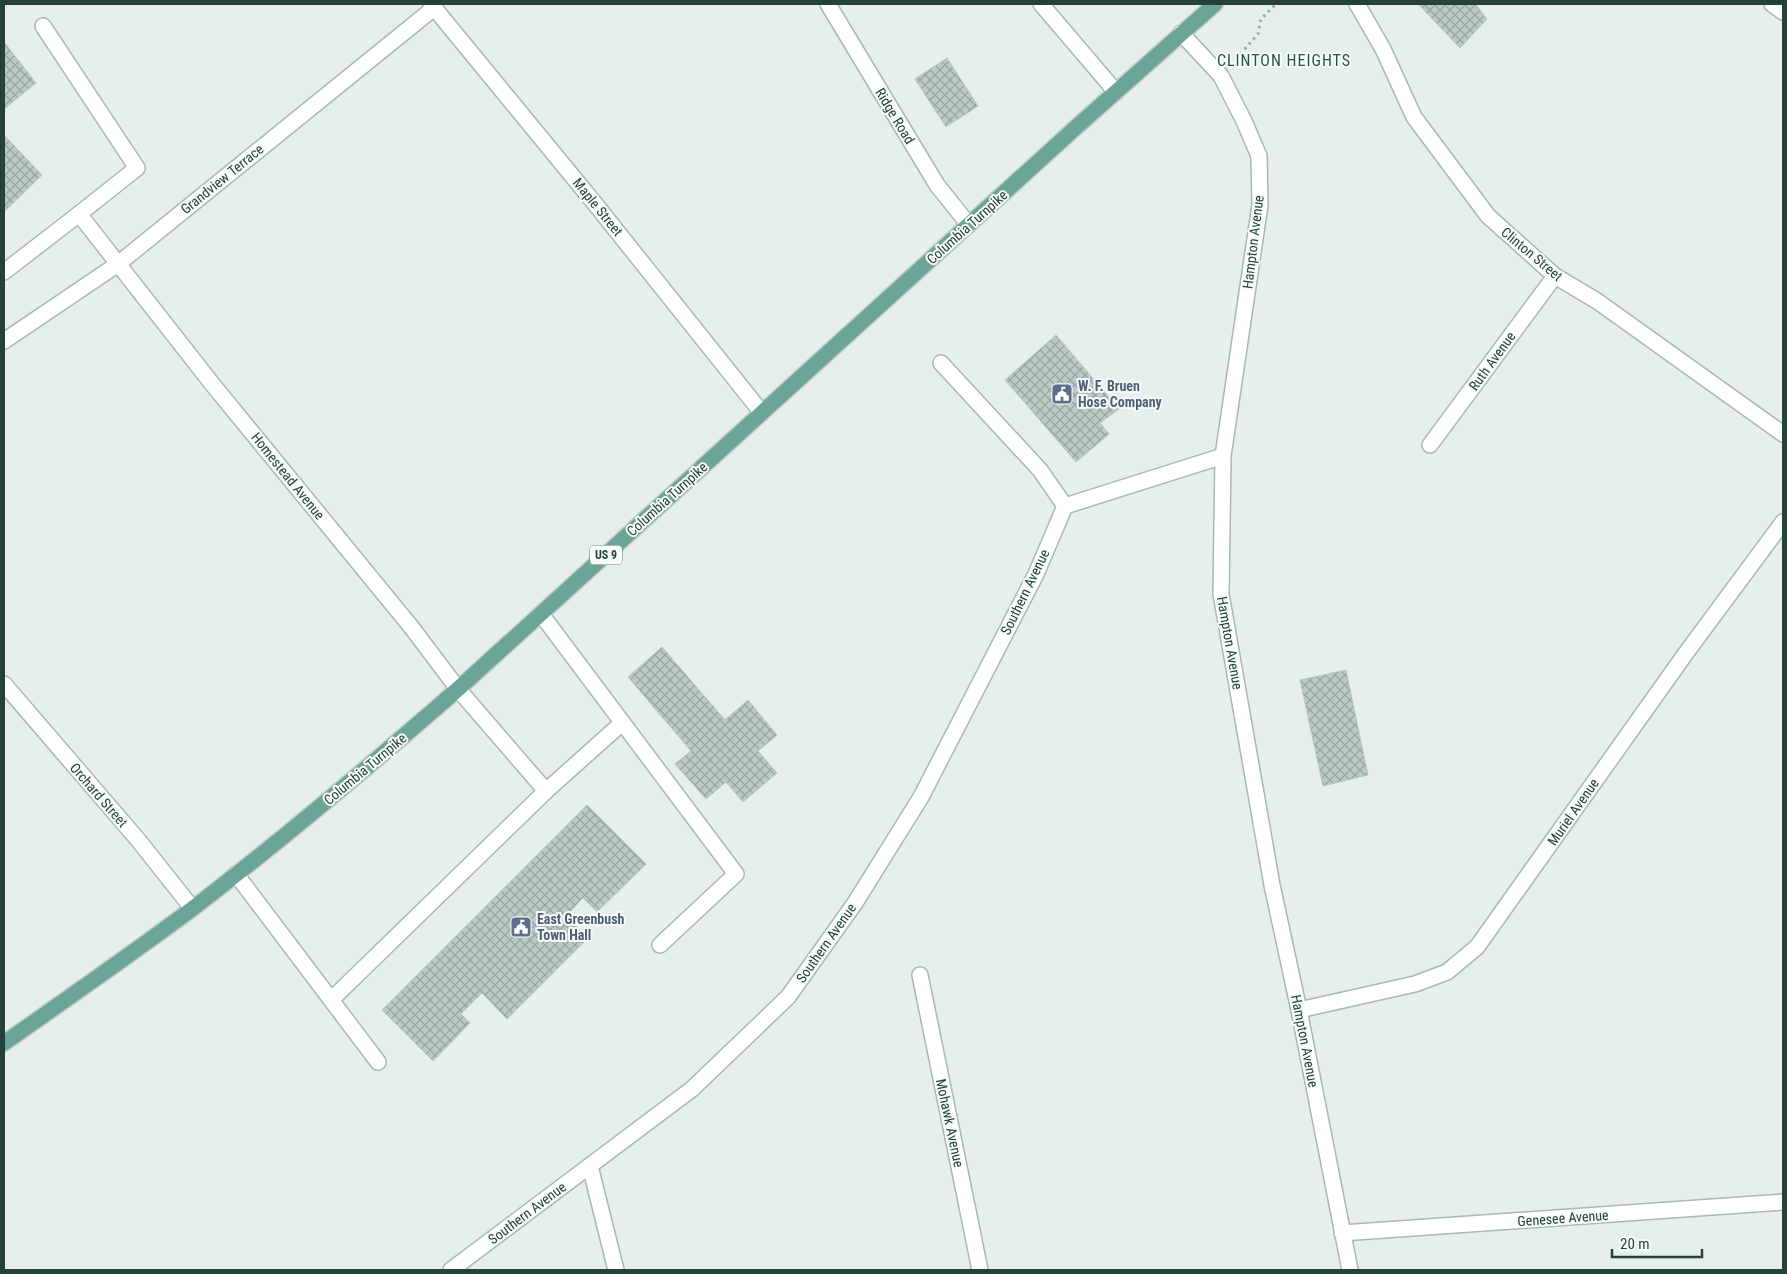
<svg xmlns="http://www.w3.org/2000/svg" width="1787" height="1274" font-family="'Roboto Condensed',sans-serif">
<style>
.building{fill:url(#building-cross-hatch);stroke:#b8c9c2}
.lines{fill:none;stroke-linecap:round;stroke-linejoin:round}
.minor-casing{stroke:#a8b8b2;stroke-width:18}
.major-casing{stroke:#c2cac8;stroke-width:18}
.path{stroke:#86b3a5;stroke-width:3;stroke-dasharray:2.5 4;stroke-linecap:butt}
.minor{stroke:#fff;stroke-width:15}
.major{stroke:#6aa596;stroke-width:15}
.labels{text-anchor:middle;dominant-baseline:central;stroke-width:4;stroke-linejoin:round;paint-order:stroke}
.shield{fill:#f7fbf9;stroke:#637a73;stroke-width:1}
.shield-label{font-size:12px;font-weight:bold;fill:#24423a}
.street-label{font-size:14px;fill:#24423a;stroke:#f7fbf9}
.service-label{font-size:14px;font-weight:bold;fill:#4e5e75;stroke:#f7fbf9;text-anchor:start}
.quarter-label{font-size:16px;letter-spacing:1px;fill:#1f5548;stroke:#f7fbf9}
</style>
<defs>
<pattern id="building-cross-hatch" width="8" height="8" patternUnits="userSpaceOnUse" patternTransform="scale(1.25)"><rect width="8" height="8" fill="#bbcac4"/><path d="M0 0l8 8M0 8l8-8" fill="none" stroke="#98a6a0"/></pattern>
</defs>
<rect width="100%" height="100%" fill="#e6efeb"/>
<g class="building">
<path d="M1418,4H1478L1476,5L1487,19L1460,48Z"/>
<path d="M4,42L36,83L4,109Z"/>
<path d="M947,58L978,106L946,127L915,79Z"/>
<path d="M4,135L42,175L4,212Z"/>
<path d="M1056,335L1119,409L1100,423L1109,434L1076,462L1005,380Z"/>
<path d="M662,647L725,720L748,700L777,735L758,751L777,773L743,802L726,782L706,799L675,764L691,751L628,677Z"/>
<path d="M1346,670L1368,775L1323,786L1300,680Z"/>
<path d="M587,805L646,864L597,912L583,898L566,916L588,938L507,1019L482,993L461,1014L470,1023L433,1061L382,1010Z"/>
</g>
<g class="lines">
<g class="minor-casing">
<g id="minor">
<path d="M431,4L596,205L762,413"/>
<path d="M828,4L937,185L969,225"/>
<path d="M1041,4L1116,92"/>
<path d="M1357,4L1383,49L1414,117L1488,216L1555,276L1597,301L1783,434"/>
<path d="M1772,4L1783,12"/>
<path d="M43,26L137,168L79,214L213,385L412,628L458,689L546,791L331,1000"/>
<path d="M1181,33L1221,76L1244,121L1259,156L1260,205L1223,456L1221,594L1272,885L1299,1010L1350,1270"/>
<path d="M4,272L79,214"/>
<path d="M4,341L118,264L434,8"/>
<path d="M941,363L1040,470L1065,506"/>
<path d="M1430,445L1555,276"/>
<path d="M541,614L736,874L660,945"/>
<path d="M4,684L139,841L192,908"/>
<path d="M546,791L622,723"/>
<path d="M236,874L378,1062"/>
<path d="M920,975L980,1270"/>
<path d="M1299,1010L1415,984L1447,972L1477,947L1686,653L1783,522"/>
<path d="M590,1166L616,1270"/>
<path d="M1342,1233L1783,1202"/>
<path d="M451,1270L692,1089L788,997L855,903L921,797L1036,574L1065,506L1223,456"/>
</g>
</g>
<g class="major-casing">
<path id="major" d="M4,1043C67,999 130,955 192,909C283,839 371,765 458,689L1073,130L1215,4"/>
</g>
<path class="path" d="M1236,59L1258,34L1261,19L1276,4"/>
<use href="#minor" class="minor"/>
<use href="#major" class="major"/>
</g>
<defs>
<g id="civic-square" transform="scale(1.125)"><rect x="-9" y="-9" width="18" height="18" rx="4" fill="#5c6f8a" stroke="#f7fbf9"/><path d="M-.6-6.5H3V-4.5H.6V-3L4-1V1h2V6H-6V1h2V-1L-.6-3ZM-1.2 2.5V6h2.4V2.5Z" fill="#fff"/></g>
</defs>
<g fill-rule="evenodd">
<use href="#civic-square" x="1062" y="394"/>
<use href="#civic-square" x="521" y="927"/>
</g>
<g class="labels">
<rect class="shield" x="590" y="545.5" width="32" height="19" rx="4"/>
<g class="shield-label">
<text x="606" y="555">US 9</text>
</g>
<g class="street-label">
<text transform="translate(895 116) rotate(59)">Ridge Road</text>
<text transform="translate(222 179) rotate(-39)">Grandview Terrace</text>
<text transform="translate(598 207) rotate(51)">Maple Street</text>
<text transform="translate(967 227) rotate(-42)">Columbia Turnpike</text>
<text transform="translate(1253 242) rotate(-83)">Hampton Avenue</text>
<text transform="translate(1532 254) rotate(40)">Clinton Street</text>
<text transform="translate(1492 361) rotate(-54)">Ruth Avenue</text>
<text transform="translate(288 476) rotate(51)">Homestead Avenue</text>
<text transform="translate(667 499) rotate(-42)">Columbia Turnpike</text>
<text transform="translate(1025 592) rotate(-64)">Southern Avenue</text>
<text transform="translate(1230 643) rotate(80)">Hampton Avenue</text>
<text transform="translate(365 769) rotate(-40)">Columbia Turnpike</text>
<text transform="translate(99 795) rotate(49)">Orchard Street</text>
<text transform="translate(1573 812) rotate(-55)">Muriel Avenue</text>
<text transform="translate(826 943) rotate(-55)">Southern Avenue</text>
<text transform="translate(1305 1041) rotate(79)">Hampton Avenue</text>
<text transform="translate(950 1123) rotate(78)">Mohawk Avenue</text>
<text transform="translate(527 1213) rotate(-37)">Southern Avenue</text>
<text transform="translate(1563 1218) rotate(-4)">Genesee Avenue</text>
</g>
<g class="service-label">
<text x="1078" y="386">W. F. Bruen<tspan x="1078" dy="16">Hose Company</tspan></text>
<text x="537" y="919">East Greenbush<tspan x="537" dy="16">Town Hall</tspan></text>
</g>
<g class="quarter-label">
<text x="1284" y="60">CLINTON HEIGHTS</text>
</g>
</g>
<rect width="1787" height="1274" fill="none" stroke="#24423a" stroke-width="10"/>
<path d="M1612 1249v8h90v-8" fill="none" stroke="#24423a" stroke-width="2.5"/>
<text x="1620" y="1249" font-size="15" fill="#24423a" stroke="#f7fbf9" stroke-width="4" paint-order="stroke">20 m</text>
</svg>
